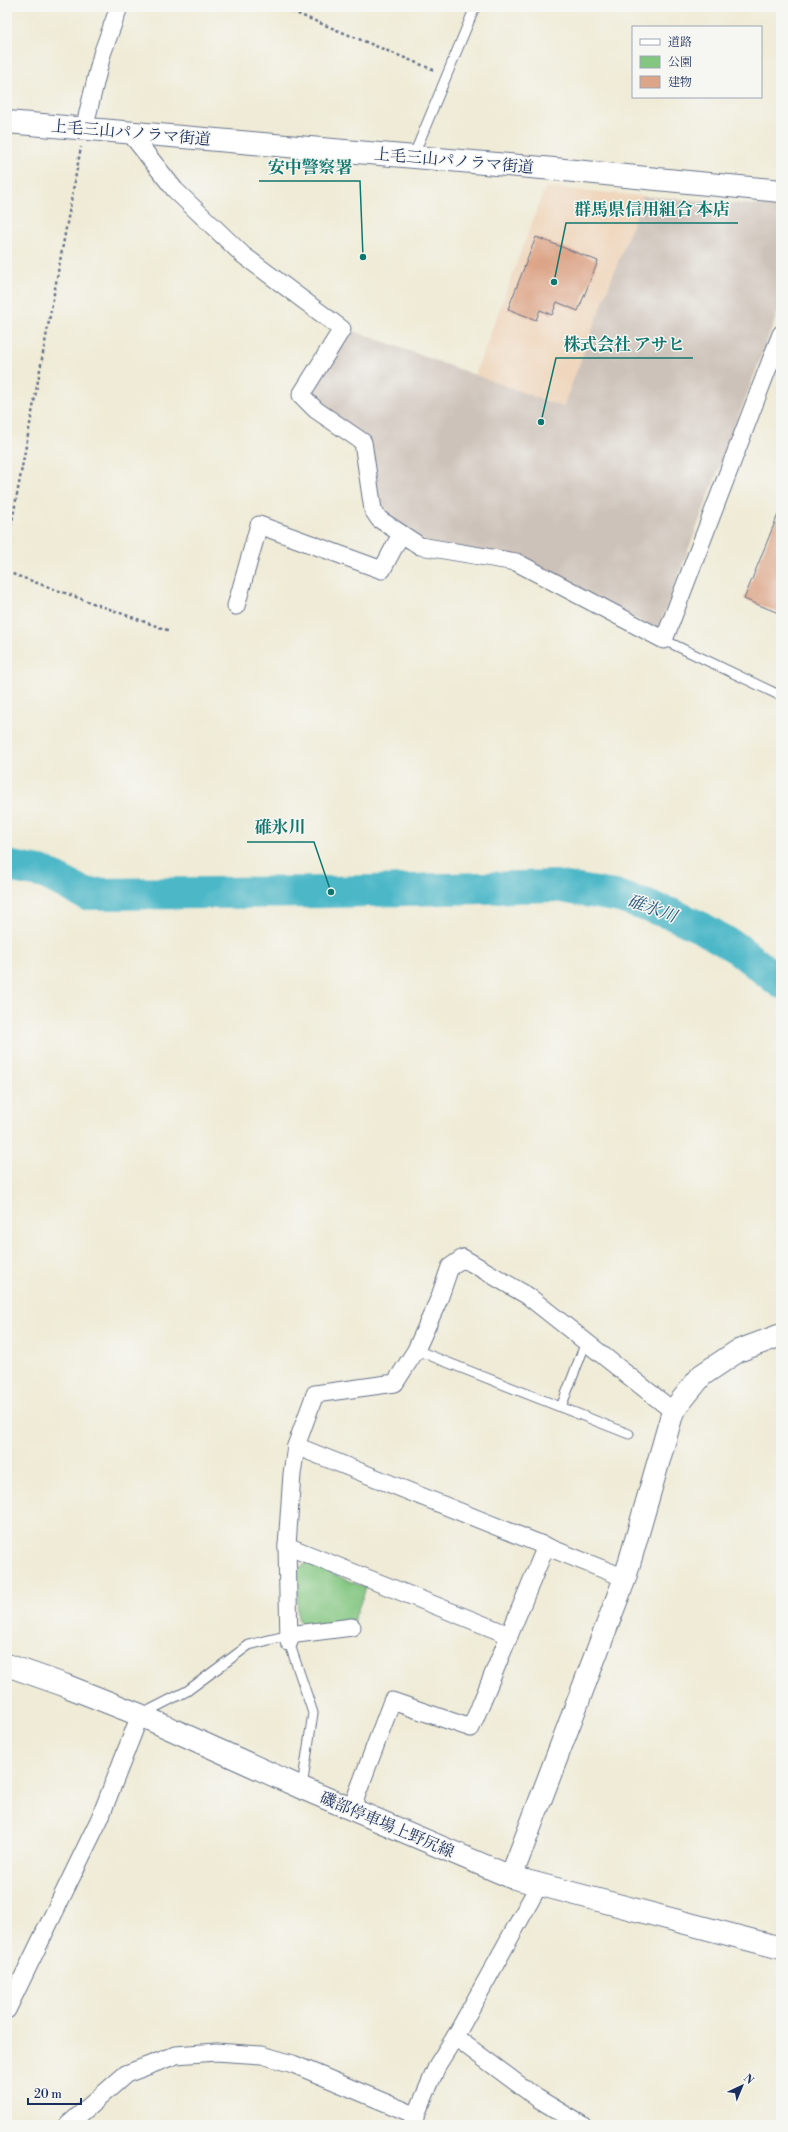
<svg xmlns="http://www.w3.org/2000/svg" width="788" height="2132" font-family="'Libre Bodoni','Noto Serif JP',serif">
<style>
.built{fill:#efd6bc}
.industrial{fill:#cdc2b9}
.green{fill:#82c680;stroke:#4e7a6f}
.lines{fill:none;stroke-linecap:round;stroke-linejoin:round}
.river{stroke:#4bb7c7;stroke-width:32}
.building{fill:#dda588}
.lane-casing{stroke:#657188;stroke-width:11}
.street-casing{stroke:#657188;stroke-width:19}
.secondary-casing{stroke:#657188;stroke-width:24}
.highway-casing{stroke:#657188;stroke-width:24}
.path{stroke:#657188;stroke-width:2.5;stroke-dasharray:3 3;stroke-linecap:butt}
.lane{stroke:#fff;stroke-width:9}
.street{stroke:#fff;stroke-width:17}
.secondary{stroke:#fff;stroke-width:22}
.highway{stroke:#fff;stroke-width:22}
.labels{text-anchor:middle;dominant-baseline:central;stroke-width:3;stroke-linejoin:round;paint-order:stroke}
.street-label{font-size:16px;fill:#1b2f5e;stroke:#f6f6f2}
.water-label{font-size:17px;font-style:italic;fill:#29587e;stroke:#f6f6f2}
.leader{fill:none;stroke:#0f766e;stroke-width:1.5}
.callout-dot{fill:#0f766e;stroke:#f6f6f2;stroke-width:1.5}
.callout-label{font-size:17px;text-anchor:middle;font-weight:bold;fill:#0f766e;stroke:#f6f6f2;stroke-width:3;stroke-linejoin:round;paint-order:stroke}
</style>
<rect width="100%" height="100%" fill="#f6f6f2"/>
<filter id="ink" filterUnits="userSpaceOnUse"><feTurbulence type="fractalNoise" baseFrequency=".025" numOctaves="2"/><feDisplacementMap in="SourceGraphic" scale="8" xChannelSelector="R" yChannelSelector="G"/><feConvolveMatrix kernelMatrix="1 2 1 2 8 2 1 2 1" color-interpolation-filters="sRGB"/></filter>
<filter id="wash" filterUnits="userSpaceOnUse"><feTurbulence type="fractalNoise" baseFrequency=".012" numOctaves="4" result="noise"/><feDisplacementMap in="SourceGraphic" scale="16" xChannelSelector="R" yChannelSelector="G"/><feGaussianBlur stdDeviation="0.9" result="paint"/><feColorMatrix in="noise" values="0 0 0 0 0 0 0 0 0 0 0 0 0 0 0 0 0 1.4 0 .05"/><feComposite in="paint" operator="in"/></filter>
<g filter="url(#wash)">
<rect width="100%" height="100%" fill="#efebd6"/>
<path class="built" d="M545,187L643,196L563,407L475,375Z"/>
<path class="industrial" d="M643,196L781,207V304L658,630L516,557L429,543L378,511L367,438L318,404L310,392L349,329L563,407Z"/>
<path class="green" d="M307,1563L366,1588L354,1620L308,1629L298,1620L296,1570Z"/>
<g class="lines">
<path class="river" d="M7,866L45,873L85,894L331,892L555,886L620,897L674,915L702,928L738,949L781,983"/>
</g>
<g id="blocks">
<g class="building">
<path d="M536,237L598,261L578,311L557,302L552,315L540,310L536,320L508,309Z"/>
<path d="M781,507V614L744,599Z"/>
</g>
</g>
</g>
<g filter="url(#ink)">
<use href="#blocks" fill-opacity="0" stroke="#657188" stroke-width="1"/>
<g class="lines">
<g class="lane-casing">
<g id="lane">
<path d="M413,157L475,7"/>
<path d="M664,640L781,696"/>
<path d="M416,1350L629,1434"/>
<path d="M561,1407L586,1342"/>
<path d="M289,1642L313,1713L302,1787"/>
<path d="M142,1714L187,1691L249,1645L289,1635"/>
</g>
</g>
<g class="street-casing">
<g id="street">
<path d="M84,129L102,54L119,7"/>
<path d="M130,133L175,190L243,255L342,329L301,395L316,410L363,442L373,510L379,519L420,546L516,562L664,640L781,334"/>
<path d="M236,606L259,525L382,570L401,534"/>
<path d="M296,1446L625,1578"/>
<path d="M287,1546L509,1635"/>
<path d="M289,1635L352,1627"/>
<path d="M289,1642L287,1546L292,1474L296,1446L315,1394L395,1383L416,1350L439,1299L450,1267L463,1258L528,1296L673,1411"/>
<path d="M351,1810L392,1701L471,1728L546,1546"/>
<path d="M7,2010L100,1818L140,1715"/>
<path d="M455,2037L537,2098L582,2125"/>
<path d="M68,2125L126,2074L176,2055L216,2052L262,2055L293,2064L415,2115"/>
<path d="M412,2125L438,2064L455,2037L539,1885"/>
</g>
</g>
<g class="secondary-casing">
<g id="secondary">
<path d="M7,1665L64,1685L140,1715L302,1788L511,1877L781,1948"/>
<path d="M511,1877L625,1578L673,1411L702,1375L738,1351L781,1335"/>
</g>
</g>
<g class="highway-casing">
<path id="highway" d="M7,122L554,169L781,191"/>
</g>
<g class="path">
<path d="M281,7L434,70"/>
<path d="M7,549L81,147"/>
<path d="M7,572L170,631"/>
</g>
<use href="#lane" class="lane"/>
<use href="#street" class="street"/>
<use href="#secondary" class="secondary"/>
<use href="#highway" class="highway"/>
</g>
</g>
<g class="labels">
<g class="street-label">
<text transform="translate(131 133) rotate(5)">上毛三山パノラマ街道</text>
<text transform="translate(454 161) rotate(5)">上毛三山パノラマ街道</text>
<text transform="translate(387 1825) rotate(23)">磯部停車場上野尻線</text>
</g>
<g class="water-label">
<text transform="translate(652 909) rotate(20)">碓氷川</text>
</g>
</g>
<path class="leader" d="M363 257L360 181H259M554 282L566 223H738M541 422L556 358H693M331 892L314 842H247"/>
<g class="callout-dot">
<circle cx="363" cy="257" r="4"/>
<circle cx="554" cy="282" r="4"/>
<circle cx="541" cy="422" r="4"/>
<circle cx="331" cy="892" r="4"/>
</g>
<g class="callout-label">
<text x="310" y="173">安中警察署</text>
<text x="652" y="215">群馬県信用組合 本店</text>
<text x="624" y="350">株式会社 アサヒ</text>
<text x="280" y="833">碓氷川</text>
</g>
<rect width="788" height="2132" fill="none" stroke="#f6f6f2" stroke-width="24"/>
<rect x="632" y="26" width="130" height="72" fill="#f6f6f2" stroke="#9ea6b7"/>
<rect x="640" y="39" width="20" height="6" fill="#ffffff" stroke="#9ea6b7"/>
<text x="668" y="46" font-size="12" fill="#1b2f5e">道路</text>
<rect x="640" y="56" width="20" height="12" fill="#82c680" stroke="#9ea6b7"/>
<text x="668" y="66" font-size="12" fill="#1b2f5e">公園</text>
<rect x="640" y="76" width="20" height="12" fill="#dda588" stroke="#9ea6b7"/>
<text x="668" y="86" font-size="12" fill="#1b2f5e">建物</text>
<g transform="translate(742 2086) rotate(44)" stroke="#f6f6f2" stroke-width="3" paint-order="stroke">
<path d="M0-3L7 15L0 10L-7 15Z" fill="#1b2f5e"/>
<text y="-6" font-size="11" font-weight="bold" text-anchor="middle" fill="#1b2f5e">N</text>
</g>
<path d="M28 2098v6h53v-6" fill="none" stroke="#1b2f5e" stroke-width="2"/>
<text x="34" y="2098" font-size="12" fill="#1b2f5e" stroke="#f6f6f2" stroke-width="3" paint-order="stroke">20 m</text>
</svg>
